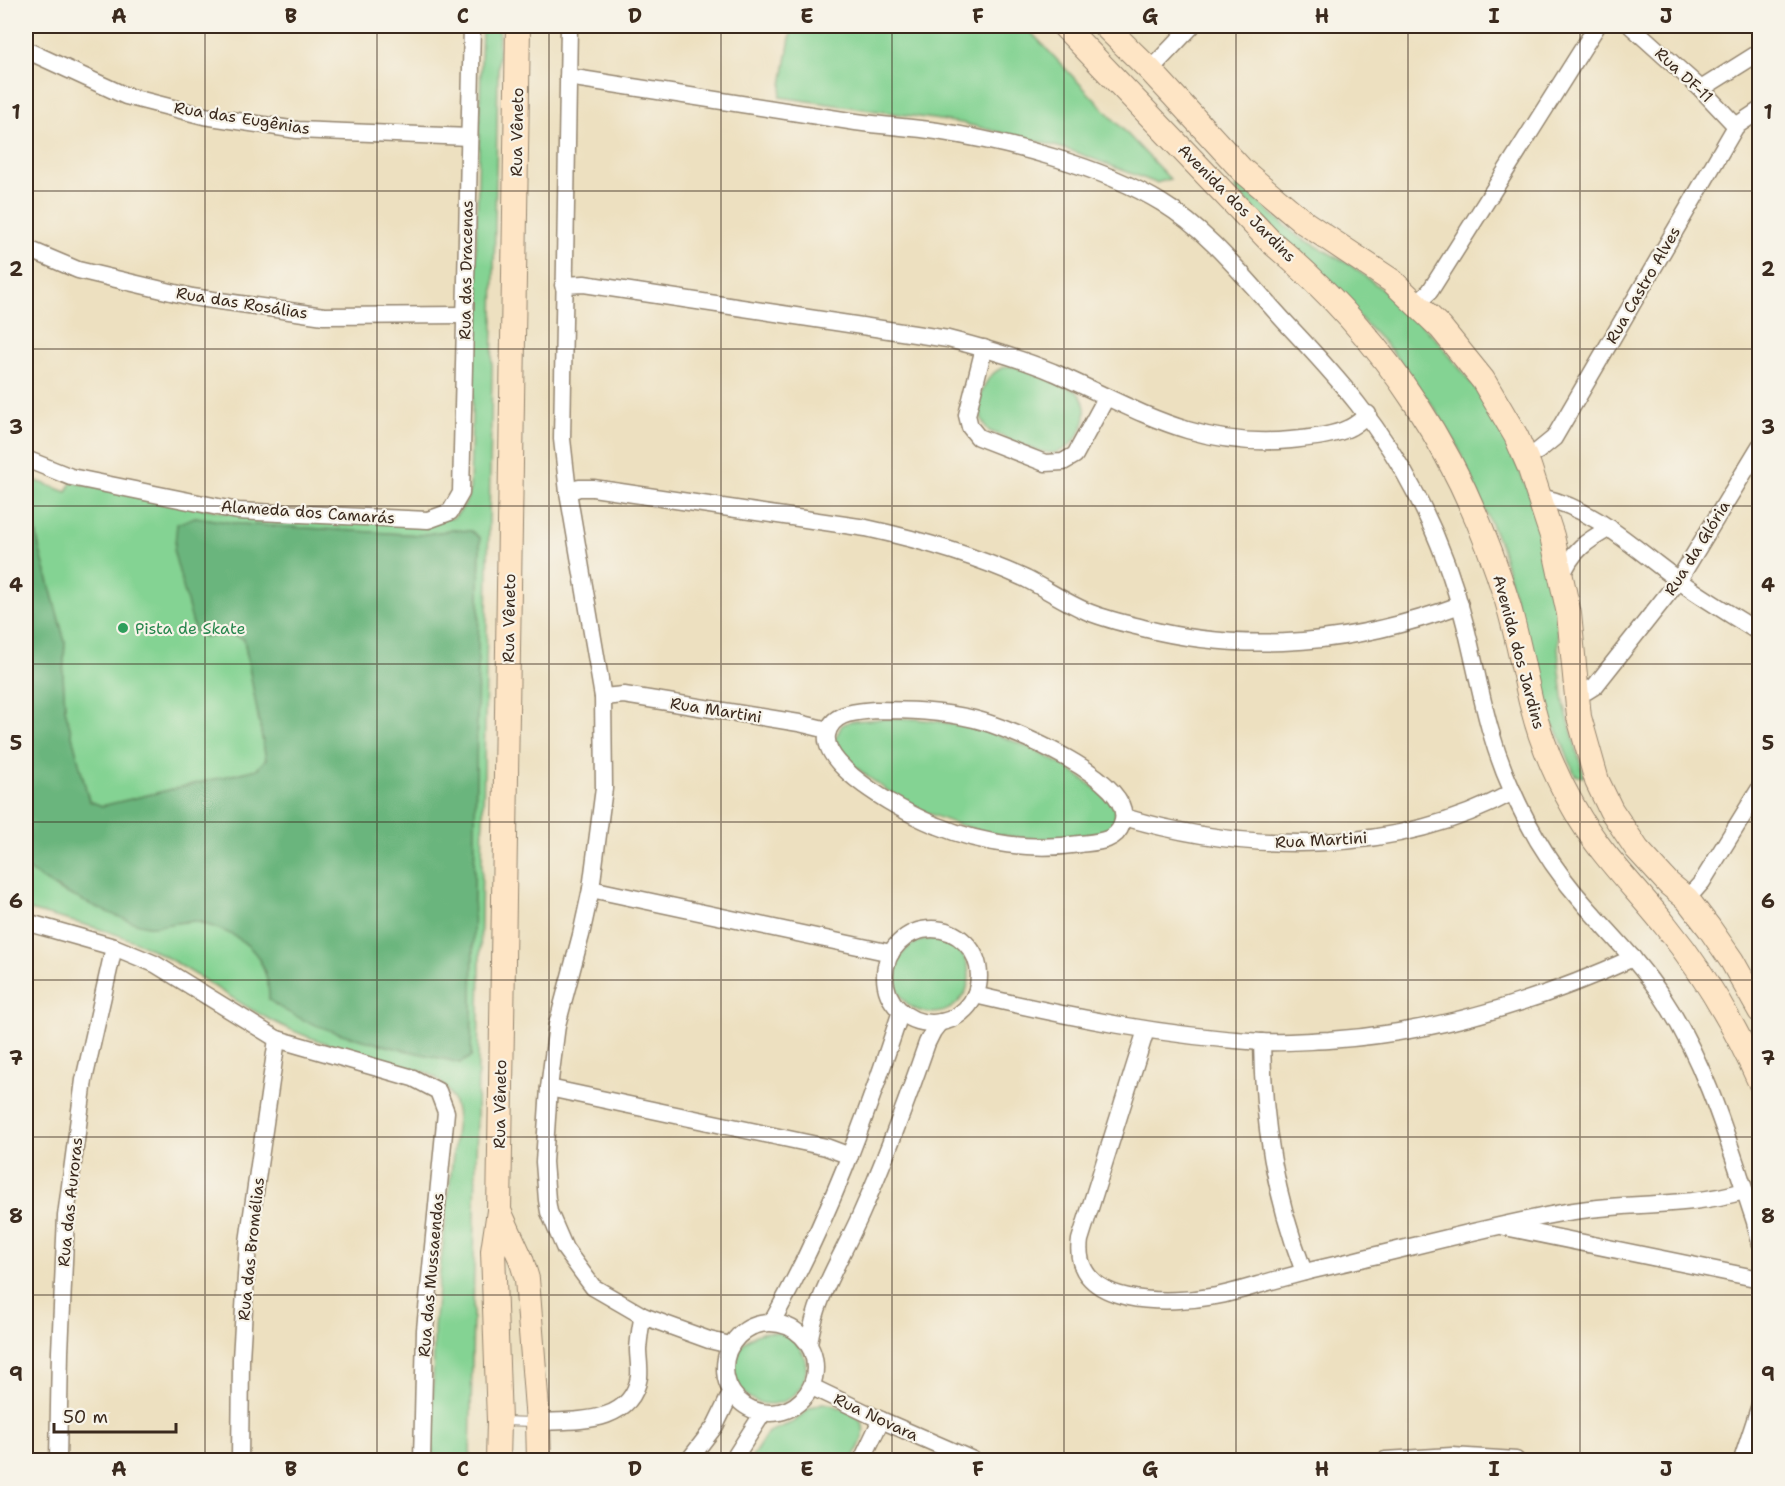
<svg xmlns="http://www.w3.org/2000/svg" width="1785" height="1486" font-family="'Shantell Sans',sans-serif">
<style>
.green{fill:#84d393;stroke:#607e58;stroke-width:1.5}
.forest{fill:#6bb57d;stroke:#53704e;stroke-width:1.5}
.lines{fill:none;stroke-linecap:round;stroke-linejoin:round}
.lane-casing{stroke:#94856f;stroke-width:10}
.street-casing{stroke:#94856f;stroke-width:19}
.secondary-casing{stroke:#94856f;stroke-width:26}
.lane{stroke:#fff;stroke-width:8}
.street{stroke:#fff;stroke-width:16}
.secondary{stroke:#fee5c5;stroke-width:24}
.grid{fill:none;stroke:#3b2a1e;stroke-width:1.5;stroke-opacity:0.55}
.leisure-dot{fill:#2e9e5b;stroke:#f7f3e8;stroke-width:2}
.labels{text-anchor:middle;dominant-baseline:central;stroke-width:4.5;stroke-linejoin:round;paint-order:stroke}
.street-label{font-size:16px;fill:#3b2a1e;stroke:#f7f3e8}
.leisure-label{font-size:16px;fill:#27864d;stroke:#f7f3e8;text-anchor:start}
.neatline{fill:none;stroke:#3b2a1e;stroke-width:2}
.grid-label{font-size:20px;text-anchor:middle;font-weight:bold;fill:#3b2a1e}
</style>
<rect width="100%" height="100%" fill="#f7f3e8"/>
<filter id="ink" filterUnits="userSpaceOnUse"><feTurbulence type="fractalNoise" baseFrequency=".0167" numOctaves="2"/><feDisplacementMap in="SourceGraphic" scale="12" xChannelSelector="R" yChannelSelector="G"/><feConvolveMatrix kernelMatrix="1 2 1 2 8 2 1 2 1" color-interpolation-filters="sRGB"/></filter>
<filter id="wash" filterUnits="userSpaceOnUse"><feTurbulence type="fractalNoise" baseFrequency=".008" numOctaves="4" result="noise"/><feDisplacementMap in="SourceGraphic" scale="24" xChannelSelector="R" yChannelSelector="G"/><feGaussianBlur stdDeviation="1.35" result="paint"/><feColorMatrix in="noise" values="0 0 0 0 0 0 0 0 0 0 0 0 0 0 0 0 0 1.4 0 .05"/><feComposite in="paint" operator="in"/></filter>
<g filter="url(#wash)">
<rect width="100%" height="100%" fill="#ede0c0"/>
<g class="green">
<path d="M482,26H499L470,1460H432L434,1326L457,1119C456,1098 446,1083 428,1073C387,1061 345,1051 306,1036C250,1015 204,976 151,949C112,929 67,921 26,909V867L59,890L118,915L148,926L195,921L232,933L257,953L269,983L309,1021L374,1042L460,1063L471,1057L480,538L471,531L453,530L420,535L239,524L195,517L203,637L234,634L244,639L266,759L257,769L102,806L89,801L65,709L63,675L65,642L39,547L33,515L26,499V477L67,492L71,482L234,514L453,518C463,509 468,501 470,488Z"/>
<path d="M792,26H1025L1170,179L1156,183L1075,152L1033,140L961,123L780,97Z"/>
<path d="M1239,185L1296,235L1349,264L1396,300L1439,342L1476,389L1509,445L1535,508L1556,608L1559,663L1564,704L1584,776L1582,777L1575,775L1558,732L1547,719L1501,547L1456,443L1437,412L1391,350L1235,189Z"/>
<path d="M1009,366L1017,367L1076,391C1098,410 1077,453 1051,453C1033,452 1006,437 989,431C970,411 982,370 1009,366Z"/>
<path d="M899,718C924,719 948,722 973,728C1017,739 1060,760 1096,789C1102,794 1112,800 1115,809C1116,812 1115,819 1114,822C1106,835 1091,834 1077,836C1003,847 925,821 867,776C854,766 840,755 835,739L842,725L851,721Z"/>
<circle cx="932" cy="976" r="37"/>
<circle cx="770" cy="1368" r="36"/>
<path d="M822,1403C831,1403 837,1407 845,1410C874,1424 863,1437 853,1460H750L768,1432L794,1422L810,1408Z"/>
</g>
<path class="forest" d="M26,499L33,515L39,547L65,642L63,675L65,709L89,801L102,806L257,769L266,759L244,639C225,629 212,643 195,632L174,553L177,524L195,517L239,524L420,535L453,530L471,531L480,538L471,1057L460,1063C402,1048 316,1036 269,1000C269,960 250,939 213,927C208,925 201,921 195,921C183,920 164,927 150,926C126,924 43,884 26,867Z"/>
</g>
<g filter="url(#ink)">
<g class="lines">
<g class="lane-casing">
<path id="lane" d="M500,1421L535,1422"/>
</g>
<g class="street-casing">
<g id="street">
<path d="M569,26L562,439L568,492L603,697L604,788L591,889L581,935L557,1025L549,1088L544,1162L547,1200L549,1212L565,1249L593,1287L643,1316L709,1340L730,1345"/>
<path d="M1631,26L1701,89L1736,126"/>
<path d="M26,50L126,96L204,116L297,130L469,137"/>
<path d="M1150,70L1192,26"/>
<path d="M568,77C664,92 760,107 856,122C883,126 910,127 937,131C1007,142 1102,166 1162,203C1211,233 1247,281 1286,323C1339,379 1381,426 1417,496C1438,537 1454,580 1465,624C1480,683 1486,733 1512,790C1530,831 1555,871 1585,905C1611,935 1639,962 1661,995C1707,1064 1729,1144 1755,1222L1760,1242"/>
<path d="M1701,89L1760,52"/>
<path d="M26,248L78,270L192,297L324,316L465,315"/>
<path d="M563,285L584,284L948,339C984,348 1019,358 1053,372C1137,409 1194,449 1291,440C1309,438 1333,436 1349,428C1356,425 1362,419 1368,414"/>
<path d="M1417,303L1430,291L1597,26"/>
<path d="M984,348L967,415L970,427L978,437L1045,463L1063,462L1075,455L1106,398"/>
<path d="M1525,458L1538,451L1554,438L1736,126L1760,110"/>
<path d="M26,459L71,477L238,511L428,520L450,512L461,493L472,26"/>
<path d="M568,492L579,488H593L866,528C921,540 974,555 1026,579C1046,589 1065,602 1086,611C1104,619 1124,623 1143,628C1249,655 1358,643 1460,605"/>
<path d="M1541,497C1596,509 1633,548 1678,580C1704,599 1732,615 1760,633"/>
<path d="M1562,576C1571,551 1588,540 1610,528"/>
<path d="M1577,693L1587,691L1595,686L1678,581L1760,446"/>
<path d="M603,697L624,695L799,723L828,730"/>
<path d="M875,710C908,710 941,711 974,719C1007,727 1139,780 1122,824C1116,842 1096,842 1080,844C1033,851 982,844 938,826C910,816 822,769 827,735C831,712 856,712 875,710Z"/>
<path d="M1124,817C1249,854 1396,856 1513,792"/>
<path d="M591,889L891,953"/>
<path d="M1687,899L1702,882L1760,788"/>
<path d="M26,922L114,947L155,964L277,1039L413,1078L438,1091L446,1112L425,1330L422,1460"/>
<circle cx="932" cy="976" r="47"/>
<path d="M975,995C1069,1017 1164,1036 1261,1042C1283,1043 1306,1041 1329,1040C1435,1033 1537,1002 1633,958"/>
<path d="M1146,1030L1080,1240C1070,1309 1172,1304 1216,1296C1233,1293 1251,1287 1268,1282C1296,1274 1324,1267 1352,1261C1420,1245 1487,1227 1556,1214C1619,1201 1683,1209 1744,1191"/>
<path d="M1262,1042C1263,1123 1275,1196 1304,1272"/>
<path d="M549,1088L826,1147L850,1156"/>
<path d="M1505,1227L1760,1279"/>
<path d="M772,1322C827,1224 866,1118 901,1011"/>
<circle cx="770" cy="1368" r="45"/>
<path d="M809,1344C815,1297 842,1257 861,1214C886,1158 907,1101 927,1043L933,1031L940,1022"/>
<path d="M812,1387L881,1420L973,1460"/>
<path d="M538,1422C576,1420 631,1425 639,1377C640,1367 638,1358 638,1349C639,1338 640,1327 643,1316"/>
<path d="M58,1460L60,1352L66,1216L84,1080L114,947"/>
<path d="M240,1460L241,1359L248,1242L277,1039"/>
<path d="M689,1460L715,1426L731,1393"/>
<path d="M733,1460L763,1413"/>
<path d="M862,1460L881,1420"/>
<path d="M1385,1460L1452,1456L1516,1460"/>
<path d="M1742,1460L1760,1405"/>
</g>
</g>
<g class="secondary-casing">
<g id="secondary">
<path d="M1064,26L1270,241C1387,339 1462,455 1507,601C1517,634 1523,668 1531,702C1540,739 1555,775 1574,808C1598,852 1634,886 1665,925C1704,973 1735,1026 1760,1082"/>
<path d="M1105,26L1150,70L1242,170L1305,223L1392,281L1441,328L1483,380L1516,436L1529,466L1552,536L1569,614L1579,717L1597,781L1611,810L1637,849L1669,884L1687,899L1710,929L1732,961L1760,1011"/>
<path d="M499,1211L521,1259L527,1279L538,1422L539,1460"/>
<path d="M498,1460L499,1421L493,1251L499,1211L518,26"/>
</g>
</g>
<use href="#lane" class="lane"/>
<use href="#street" class="street"/>
<use href="#secondary" class="secondary"/>
</g>
</g>
<path class="grid" d="M205,26V1460M377,26V1460M549,26V1460M721,26V1460M892,26V1460M1064,26V1460M1236,26V1460M1408,26V1460M1580,26V1460M26,191H1760M26,349H1760M26,506H1760M26,664H1760M26,822H1760M26,980H1760M26,1137H1760M26,1295H1760"/>
<circle class="leisure-dot" cx="123" cy="628" r="6"/>
<g class="labels">
<g class="street-label">
<text transform="translate(1684 75) rotate(43)">Rua DF-11</text>
<text transform="translate(242 118) rotate(9)">Rua das Eugênias</text>
<text transform="translate(517 132) rotate(-89)">Rua Vêneto</text>
<text transform="translate(1237 203) rotate(45)">Avenida dos Jardins</text>
<text transform="translate(466 270) rotate(-89)">Rua das Dracenas</text>
<text transform="translate(1643 285) rotate(-60)">Rua Castro Alves</text>
<text transform="translate(242 303) rotate(9)">Rua das Rosálias</text>
<text transform="translate(308 512) rotate(4)">Alameda dos Camarás</text>
<text transform="translate(1697 548) rotate(-58)">Rua da Glória</text>
<text transform="translate(509 618) rotate(-89)">Rua Vêneto</text>
<text transform="translate(1519 652) rotate(75)">Avenida dos Jardins</text>
<text transform="translate(716 710) rotate(9)">Rua Martini</text>
<text transform="translate(1321 840) rotate(-3)">Rua Martini</text>
<text transform="translate(500 1104) rotate(-89)">Rua Vêneto</text>
<text transform="translate(70 1202) rotate(-84)">Rua das Auroras</text>
<text transform="translate(251 1249) rotate(-84)">Rua das Bromélias</text>
<text transform="translate(431 1275) rotate(-85)">Rua das Mussaendas</text>
<text transform="translate(876 1417) rotate(25)">Rua Novara</text>
</g>
<g class="leisure-label">
<text x="135" y="628">Pista de Skate</text>
</g>
</g>
<rect width="1785" height="1486" fill="none" stroke="#f7f3e8" stroke-width="66"/>
<path d="M54 1423v9h122v-9" fill="none" stroke="#3b2a1e" stroke-width="3"/>
<text x="63" y="1423" font-size="18" fill="#3b2a1e" stroke="#f7f3e8" stroke-width="4.5" paint-order="stroke">50 m</text>
<rect x="33" y="33" width="1719" height="1420" class="neatline"/>
<g class="grid-label">
<text x="119" y="23">A</text>
<text x="291" y="23">B</text>
<text x="463" y="23">C</text>
<text x="635" y="23">D</text>
<text x="807" y="23">E</text>
<text x="978" y="23">F</text>
<text x="1150" y="23">G</text>
<text x="1322" y="23">H</text>
<text x="1494" y="23">I</text>
<text x="1666" y="23">J</text>
<text x="16" y="119">1</text>
<text x="1768" y="119">1</text>
<text x="16" y="276">2</text>
<text x="1768" y="276">2</text>
<text x="16" y="434">3</text>
<text x="1768" y="434">3</text>
<text x="16" y="592">4</text>
<text x="1768" y="592">4</text>
<text x="16" y="750">5</text>
<text x="1768" y="750">5</text>
<text x="16" y="908">6</text>
<text x="1768" y="908">6</text>
<text x="16" y="1065">7</text>
<text x="1768" y="1065">7</text>
<text x="16" y="1223">8</text>
<text x="1768" y="1223">8</text>
<text x="16" y="1381">9</text>
<text x="1768" y="1381">9</text>
<text x="119" y="1476">A</text>
<text x="291" y="1476">B</text>
<text x="463" y="1476">C</text>
<text x="635" y="1476">D</text>
<text x="807" y="1476">E</text>
<text x="978" y="1476">F</text>
<text x="1150" y="1476">G</text>
<text x="1322" y="1476">H</text>
<text x="1494" y="1476">I</text>
<text x="1666" y="1476">J</text>
</g>
</svg>
